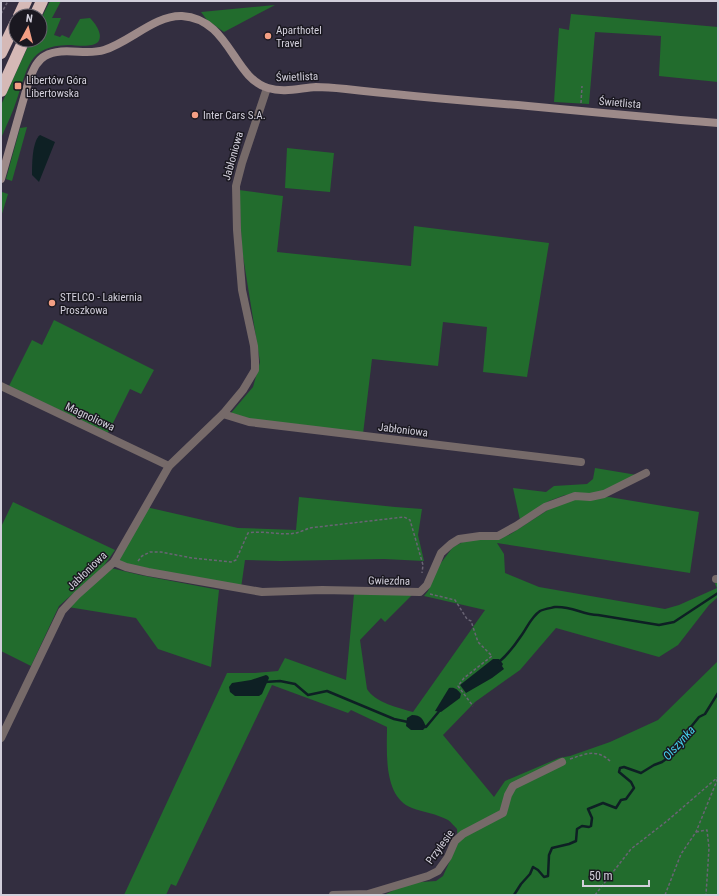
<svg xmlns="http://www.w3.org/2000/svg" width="719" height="896" font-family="'Roboto Condensed',sans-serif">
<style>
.green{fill:#226c2d}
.water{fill:#0e2024}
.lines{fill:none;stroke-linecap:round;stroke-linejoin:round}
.stream{stroke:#0e2024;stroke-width:2.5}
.path{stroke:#696474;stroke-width:1.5;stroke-dasharray:3 2;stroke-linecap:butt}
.street{stroke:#766a69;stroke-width:8}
.secondary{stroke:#9d8a89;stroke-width:8}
.highway{stroke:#d5b9b6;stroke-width:12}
.poi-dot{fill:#f39f84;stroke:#1a1820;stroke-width:1.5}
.labels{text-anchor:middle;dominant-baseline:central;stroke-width:3;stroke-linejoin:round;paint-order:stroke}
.poi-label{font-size:11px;fill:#d2cfdb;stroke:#1a1820;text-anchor:start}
.street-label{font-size:11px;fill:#d2cfdb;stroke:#1a1820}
.water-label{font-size:12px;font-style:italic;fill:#45d3f0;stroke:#1a1820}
</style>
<rect width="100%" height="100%" fill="#332e40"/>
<g class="green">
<path d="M50,1H61L52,18H61L54,35L60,37L62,35L69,38L80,19L90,18C95,23 104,35 98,42C92,48 76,45 68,45C28,46 28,68 17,99C13,112 7,124 2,136L1,137V105L31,40H40V21Z"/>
<path d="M275,5L224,32L207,20L201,12Z"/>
<path d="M571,14L718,27V82L659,76L661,36L595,32L589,104L554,102L559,28L569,30Z"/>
<path d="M27,127L12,181L6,179L20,128Z"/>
<path d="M287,148L334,153L330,192L285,188Z"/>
<path d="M239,190L283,196L277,252L411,266L414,226L549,243L527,377L483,372L487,327L443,322L438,366L372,359L363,434L254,420L231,413L253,387L260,362L242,250Z"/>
<path d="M2,192L8,194L1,217V194Z"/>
<path d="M54,320L154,370L141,394L130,389L108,433L9,386L32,340L42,345Z"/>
<path d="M595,468L637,475L602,491L591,494L565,495L549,501L520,520L513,488L546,492L554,486L587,484L593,479Z"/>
<path d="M299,497L395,507L422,509L418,535L424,561L384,559L280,561L245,560L241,588L114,562L146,507L238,528L296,530Z"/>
<path d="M609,497L699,512L690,573L497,543L504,554L505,573L539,587L665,609L679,605L717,588L715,584L718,576V597L709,605L678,645L659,657L556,628L520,670L475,702L443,735L494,797L505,781L559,758L570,756L610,742L658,720L718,661V895H384L408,883L436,881L443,876L458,843L457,829C454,826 451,822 448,820C437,814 423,812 412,808C383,797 387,752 387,727L351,710L348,713L272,685L176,886L171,884L166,895H124L227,673H255L278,671L285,658L346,680L354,594L412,595L385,622L381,618L360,640L367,689C374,702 399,708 413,712L485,610L424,596L428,591L437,568L453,547L469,539H494L509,535L551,508L566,500Z"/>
<path d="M13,502L115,550L103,567L59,606L31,666L1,651V527Z"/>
<path d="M111,568L140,575L219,590L211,667L158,649L136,618L68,607Z"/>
</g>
<g class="water">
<path d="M40,135L55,142L39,182L32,175C32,165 32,141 40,135Z"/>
<path d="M493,659H499L503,664L502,666L504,669L492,678L466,693L460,685Z"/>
<path d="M266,675L268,676L269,678L262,694L259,696H235L230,692L229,687L232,683L251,680Z"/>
<path d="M449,688C455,687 457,689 461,694L460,698L441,712L435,711Z"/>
<path d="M412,715C421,715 423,719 426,727L423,730H411L406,726L407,718Z"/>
</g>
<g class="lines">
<g class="stream">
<path d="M499,662C507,655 515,645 521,636C527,628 531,617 540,611C544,609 551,608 555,607C573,606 582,615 598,615L659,625L674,622L718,593"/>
<path d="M265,682L280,681L295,684L308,695L327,691L394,719L408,722"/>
<path d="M423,726L426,727L441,709"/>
<path d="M514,895L521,884L530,874L533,867L538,870L544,877L548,876L549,855L552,848L569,844L576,841L577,829L582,826L589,827L591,826L592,818L588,809L603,803L616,808L621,800L626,799L634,788L631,782L619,772L620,768L624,767L641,773L654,765L662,762L669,757L686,733L699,717L705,714L718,693"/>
</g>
<g class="path">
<path d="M1,14L8,1"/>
<path d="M581,103L582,86"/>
<path d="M138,561L142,556L150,552H161L192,558L231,562L236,560L248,533C264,530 281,536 296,533C300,532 305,530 309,528L404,517L410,520L423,565L422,573"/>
<path d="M430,594L455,600L467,619L471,621L478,642L492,656L464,678L458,686L473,706"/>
<path d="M570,759C585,754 597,748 611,762"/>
<path d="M696,832L707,830L709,848L706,895"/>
<path d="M595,895L631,849L667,821L718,777"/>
<path d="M665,895L681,854L696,832L718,778"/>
</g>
<g class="street">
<path d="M1,386L169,466"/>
<path d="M223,414L249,422L581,462"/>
<path d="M114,562L126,567L148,572L262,592L322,590L420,592L427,585L441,553L451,544L459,539L480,536H498L516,526L545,507L575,496L590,497L604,494L646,473"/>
<path d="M716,579H718"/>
<path d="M1,738L62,611L77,595L114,562L169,466L223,414L243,390L255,370V361L254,346L242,290L237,230L236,186L242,163L267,88"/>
<path d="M333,895L368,894L428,876L438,871L448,857L455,841L463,834L503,813L508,795L513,786L562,762"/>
</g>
<path class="secondary" d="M1,179L29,80C33,71 36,61 45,56C63,46 86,56 104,50C130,42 155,15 182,16C230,19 233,78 268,88C284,93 300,88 316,87C326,87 336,88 346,89C407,96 467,101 528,106C591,112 655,118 718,123"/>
<g class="highway">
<path d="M19,16L26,1"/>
<path d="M35,16L42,1"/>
<path d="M1,53L16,22"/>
<path d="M1,91L24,40"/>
</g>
</g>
<g class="poi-dot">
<circle cx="268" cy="36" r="4"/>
<rect x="14" y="82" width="8" height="8" rx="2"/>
<circle cx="195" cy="115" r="4"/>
<circle cx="52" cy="303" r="4"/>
</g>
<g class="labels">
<g class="poi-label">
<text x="276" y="30">Aparthotel<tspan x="276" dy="13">Travel</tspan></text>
<text x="26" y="80">Libertów Góra<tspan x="26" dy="13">Libertowska</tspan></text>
<text x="203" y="115">Inter Cars S.A.</text>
<text x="60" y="297">STELCO - Lakiernia<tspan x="60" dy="13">Proszkowa</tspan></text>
</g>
<g class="street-label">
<text transform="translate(297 77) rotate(-2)">Świetlista</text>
<text transform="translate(620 103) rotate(5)">Świetlista</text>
<text transform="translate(233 156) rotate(-74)">Jabłoniowa</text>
<text transform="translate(90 417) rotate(25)">Magnoliowa</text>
<text transform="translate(403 430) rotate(7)">Jabłoniowa</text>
<text transform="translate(87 571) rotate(-44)">Jabłoniowa</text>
<text transform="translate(389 581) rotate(1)">Gwiezdna</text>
<text transform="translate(440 847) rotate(-54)">Przylesie</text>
</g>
<g class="water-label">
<text transform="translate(679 743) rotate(-48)">Olszynka</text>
</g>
</g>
<rect width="719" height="896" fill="none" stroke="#d2cfdb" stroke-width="4"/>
<g transform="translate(28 28) rotate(7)"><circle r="19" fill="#1a1820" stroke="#64616b"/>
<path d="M0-3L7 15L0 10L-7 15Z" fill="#f39f84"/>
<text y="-6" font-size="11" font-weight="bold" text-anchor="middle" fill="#d2cfdb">N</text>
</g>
<path d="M583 880v6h66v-6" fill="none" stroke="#d2cfdb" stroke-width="2"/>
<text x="589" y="880" font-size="12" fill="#d2cfdb" stroke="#1a1820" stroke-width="3" paint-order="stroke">50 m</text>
</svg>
